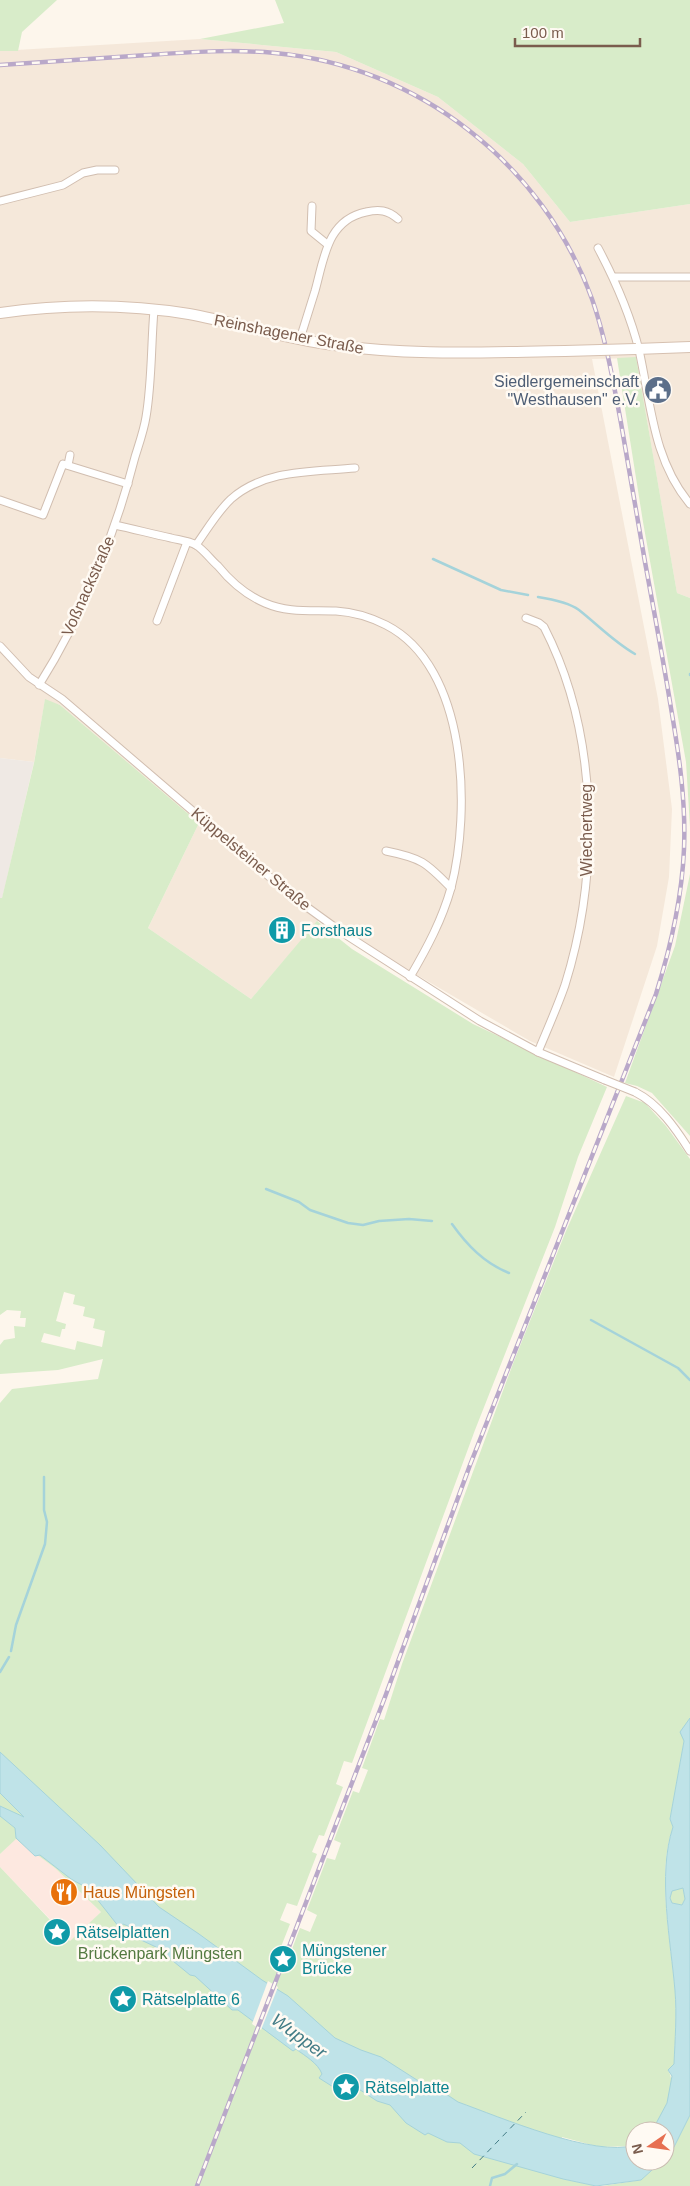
<svg xmlns="http://www.w3.org/2000/svg" width="690" height="2186" font-family="Helvetica,sans-serif">
<style>
.residential{fill:#f5e8da}
.commercial{fill:#fde8e0}
.industrial{fill:#efe9e4}
.green{fill:#d8ecc9;fill-rule:evenodd}
.water{fill:#bfe3e8;stroke:#a5d3da;fill-rule:evenodd}
.pier{fill:#fdf6ec}
.lines{fill:none;stroke-linecap:round;stroke-linejoin:round}
.stream{stroke:#a5d3da;stroke-width:2.5}
.ferry{stroke:#437c86;stroke-width:1;stroke-dasharray:6 5;stroke-linecap:butt}
.minor-casing{stroke:#d1beb0;stroke-width:9}
.secondary-casing{stroke:#d6c0b0;stroke-width:12}
.minor{stroke:#fff;stroke-width:7}
.secondary{stroke:#fff;stroke-width:10}
.rail-casing{stroke:#b9a8c9;stroke-width:4.5}
.rail{stroke:#fffaf3;stroke-width:2.5;stroke-dasharray:8;stroke-linecap:butt}
.minor-bridge-casing{stroke:#d1beb0;stroke-width:9;stroke-linecap:butt}
.secondary-bridge-casing{stroke:#d6c0b0;stroke-width:12;stroke-linecap:butt}
.minor-bridge{stroke:#fff;stroke-width:7}
.secondary-bridge{stroke:#fff;stroke-width:10}
.labels{text-anchor:middle;dominant-baseline:central;stroke-width:5;stroke-linejoin:round;paint-order:stroke}
.street-label{font-size:16px;fill:#7a5c4d;stroke:#fffaf3}
.service-label{font-size:16px;fill:#4e5e75;stroke:#fffaf3;text-anchor:end}
.culture-label{font-size:16px;fill:#0d838f;stroke:#fffaf3;text-anchor:start}
.food-label{font-size:16px;fill:#c56008;stroke:#fffaf3;text-anchor:start}
.park-label{font-size:16px;fill:#537a41;stroke:#fffaf3}
.water-label{font-size:18px;font-style:italic;fill:#437c86;stroke:#fffaf3}
</style>
<rect width="100%" height="100%" fill="#fdf6ec"/>
<path class="residential" d="M200,39L336,52L438,97L523,164L570,222L690,204V598L677,593L636,358L592,359L658,699L672,809L669,877L657,946L614,1077L530,1041L364,944L322,916L251,999L148,928L199,823L60,705L45,700L34,762L0,758V51Z"/>
<path class="commercial" d="M16,1838L55,1868L101,1912L71,1941L0,1867V1854Z"/>
<path class="industrial" d="M0,758L34,762L2,899L0,898Z"/>
<g class="green">
<path d="M0,0H57L22,32L18,51H0Z"/>
<path d="M275,0H690V204L570,222L523,164L438,97L336,52L200,39L284,23Z"/>
<path d="M636,357L677,593L690,598V827L686,762L643,522L617,358Z"/>
<path d="M45,699L60,705L199,823L148,928L251,999L317,921L352,949L473,1024L607,1087L578,1157L555,1227L475,1430L352,1763L344,1761L336,1784L343,1787L324,1836L319,1835L312,1852L317,1854L297,1906L287,1903L280,1920L290,1924L275,1962L284,1970L300,1928L310,1932L317,1915L307,1910L327,1858L335,1860L341,1843L334,1840L353,1791L359,1793L368,1770L362,1768L380,1719L384,1720L402,1664L514,1361L566,1231L626,1096L645,1103L666,1126L690,1159V1718L681,1732L684,1741L670,1819L673,1827C656,1874 671,1942 675,1991C677,2015 675,2040 674,2064L668,2070C679,2089 661,2115 652,2131H635L634,2146L599,2147L562,2137L563,2179L596,2186H0V1867L70,1941L101,1912L55,1868L16,1839L0,1854V1403L12,1389L98,1379L103,1359L58,1370L0,1374V1345L4,1340L15,1338L14,1326L25,1327L26,1318H20L21,1311L7,1310L0,1315V898H2L34,763ZM64,1292L75,1295L73,1304L85,1307L83,1316L95,1319L93,1328L105,1331L102,1347L77,1341L75,1350L41,1342L44,1333L60,1337L62,1329H65L66,1324L56,1321Z"/>
<path d="M690,874V1136L652,1093L637,1086L625,1083L675,946Z"/>
<path d="M683,1887L685,1899L682,1905L672,1903L670,1898L672,1891Z"/>
<path d="M690,2115V2186H602L641,2180L662,2161H665V2158L674,2147Z"/>
</g>
<g class="water">
<path d="M690,1718V2115L674,2147L665,2158V2131H652L667,2103L672,2076L668,2070L674,2064C675,2040 677,2014 675,1991C671,1942 657,1875 673,1827L670,1819L684,1741L680,1732ZM683,1888L685,1899L682,1905L672,1903L670,1898L672,1891Z"/>
<path d="M0,1752L100,1845L159,1907L199,1934L262,1980L288,1996L335,2038L361,2050L381,2057L431,2089L446,2094L458,2102C500,2117 595,2158 635,2145V2161H662L641,2180L596,2186L563,2179L474,2154L460,2143L447,2142L428,2133L425,2135L406,2123L390,2105L377,2101L345,2080L338,2090L319,2078L322,2074C318,2063 305,2056 296,2049L293,2051L238,2010H232L195,1976L190,1975L156,1947L141,1940L128,1926L123,1924L119,1927L89,1889L71,1879L40,1855L35,1856L16,1838L15,1828L0,1816V1806L24,1817L0,1793Z"/>
</g>
<path class="pier" d="M268,1981L278,1987L261,2030L252,2024Z"/>
<g class="lines">
<g class="stream">
<path d="M433,559L501,590L528,595"/>
<path d="M538,597C551,599 568,602 579,610C598,625 614,642 635,654"/>
<path d="M690,674V675"/>
<path d="M266,1189L299,1202L310,1210L348,1223L363,1225L379,1221L409,1219L432,1221"/>
<path d="M452,1224C467,1245 484,1263 509,1273"/>
<path d="M591,1320L678,1368L690,1380"/>
<path d="M11,1651L16,1625L45,1544L47,1522L44,1510V1477"/>
<path d="M0,1672L9,1657"/>
<path d="M490,2186L492,2178L505,2174L517,2164"/>
</g>
<path class="ferry" d="M472,2168L526,2112"/>
<g class="minor-casing">
<g id="minor">
<path d="M0,201L63,185L83,173L97,170H115"/>
<path d="M312,206L311,231L327,244"/>
<path d="M598,248C615,280 630,314 639,350C651,404 653,460 690,504"/>
<path d="M614,277H690"/>
<path d="M300,339C305,323 310,307 315,291C324,259 327,220 366,212C379,209 388,210 398,219"/>
<path d="M68,465L70,455"/>
<path d="M0,500L43,515L63,464L128,484"/>
<path d="M115,525C134,529 152,534 171,538C179,540 189,541 196,545C204,550 211,560 218,566C231,582 246,595 265,603C288,613 311,610 336,611C353,612 370,617 386,625C468,667 471,811 451,888C442,920 427,948 410,977"/>
<path d="M196,545C207,530 217,512 231,499C265,469 312,472 355,468"/>
<path d="M526,618L539,623L544,627C599,734 600,873 565,985C557,1008 547,1030 538,1052"/>
<path d="M157,621L187,542"/>
<path d="M0,646L29,677L62,699L293,897L340,931L480,1021L538,1052L605,1080"/>
<path d="M39,685C82,617 115,535 135,457C139,444 144,430 146,417C152,382 151,345 154,310"/>
<path d="M386,851C421,858 426,862 451,888"/>
<path d="M635,1092C659,1104 676,1129 690,1151"/>
</g>
</g>
<g class="secondary-casing">
<g id="secondary">
<path d="M0,313C62,304 127,304 189,314C238,323 285,339 334,345C411,356 487,352 565,351"/>
<path d="M636,349L690,347"/>
</g>
</g>
<use href="#minor" class="minor"/>
<use href="#secondary" class="secondary"/>
<g class="rail-casing">
<path id="rail" d="M0,65C49,62 99,58 148,55C190,52 233,49 275,53C418,66 543,164 592,299C606,339 613,381 621,423C629,469 637,516 645,562C654,611 663,659 671,708C679,755 686,801 684,849C682,898 671,946 656,994L470,1465L385,1697L197,2186"/>
</g>
<use href="#rail" class="rail"/>
<g class="minor-bridge-casing">
<path id="minor-bridge" d="M605,1080L635,1092"/>
</g>
<g class="secondary-bridge-casing">
<path id="secondary-bridge" d="M565,351L636,349"/>
</g>
<use href="#minor-bridge" class="minor-bridge"/>
<use href="#secondary-bridge" class="secondary-bridge"/>
</g>
<defs>
<g id="civic-disc" transform="scale(1.4375)"><circle r="9.5" fill="#5c6f8a" stroke="#fffaf3"/><path d="M-.6-6.5H3V-4.5H.6V-3L4-1V1h2V6H-6V1h2V-1L-.6-3ZM-1.2 2.5V6h2.4V2.5Z" fill="#fff"/></g>
<g id="building-disc" transform="scale(1.4375)"><circle r="9.5" fill="#0f9aa8" stroke="#fffaf3"/><path d="M-4-6H4V6H1V3H-1V6H-4ZM-2.5-4.3h1.7v1.8h-1.7ZM.8-4.3h1.7v1.8H.8ZM-2.5-1h1.7V.8h-1.7ZM.8-1h1.7V.8H.8Z" fill="#fff"/></g>
<g id="restaurant-disc" transform="scale(1.4375)"><circle r="9.5" fill="#e8710a" stroke="#fffaf3"/><path d="M-5-6h1v4h1v-4h1v4h1v-4h1v5L-1.5 .5V6h-2V.5L-5-1ZM5-6V6H3V1.5H1.5Q1.5-4 5-6Z" fill="#fff"/></g>
<g id="sight-disc" transform="scale(1.4375)"><circle r="9.5" fill="#0f9aa8" stroke="#fffaf3"/><path d="M0-6L1.8-2.2L6-1.7L2.9 1.2L3.7 5.4L0 3.3L-3.7 5.4L-2.9 1.2L-6-1.7L-1.8-2.2Z" fill="#fff"/></g>
</defs>
<g fill-rule="evenodd">
<use href="#civic-disc" x="658" y="390"/>
<use href="#building-disc" x="282" y="930"/>
<use href="#restaurant-disc" x="64" y="1892"/>
<use href="#sight-disc" x="57" y="1932"/>
<use href="#sight-disc" x="283" y="1959"/>
<use href="#sight-disc" x="123" y="1999"/>
<use href="#sight-disc" x="346" y="2087"/>
</g>
<g class="labels">
<g class="street-label">
<text transform="translate(289 334) rotate(11)">Reinshagener Straße</text>
<text transform="translate(88 586) rotate(-66)">Voßnackstraße</text>
<text transform="translate(586 830) rotate(-90)">Wiechertweg</text>
<text transform="translate(251 859) rotate(40)">Küppelsteiner Straße</text>
</g>
<g class="service-label">
<text x="639" y="381">Siedlergemeinschaft<tspan x="639" dy="18">"Westhausen" e.V.</tspan></text>
</g>
<g class="culture-label">
<text x="301" y="930">Forsthaus</text>
<text x="76" y="1932">Rätselplatten</text>
<text x="302" y="1950">Müngstener<tspan x="302" dy="18">Brücke</tspan></text>
<text x="142" y="1999">Rätselplatte 6</text>
<text x="365" y="2087">Rätselplatte</text>
</g>
<g class="food-label">
<text x="83" y="1892">Haus Müngsten</text>
</g>
<g class="park-label">
<text x="160" y="1953">Brückenpark Müngsten</text>
</g>
<g class="water-label">
<text transform="translate(299 2036) rotate(36)">Wupper</text>
</g>
</g>
<g transform="translate(650 2146) rotate(257)"><circle r="24" fill="#fffaf3" stroke="#cabbb1"/>
<path d="M0-4L9 19L0 12L-9 19Z" fill="#e76f51"/>
<text y="-8" font-size="14" font-weight="bold" text-anchor="middle" fill="#7a5c4d">N</text>
</g>
<path d="M515 38v8h125v-8" fill="none" stroke="#7a5c4d" stroke-width="2.5"/>
<text x="522" y="38" font-size="15" fill="#7a5c4d" stroke="#fffaf3" stroke-width="4" paint-order="stroke">100 m</text>
</svg>
